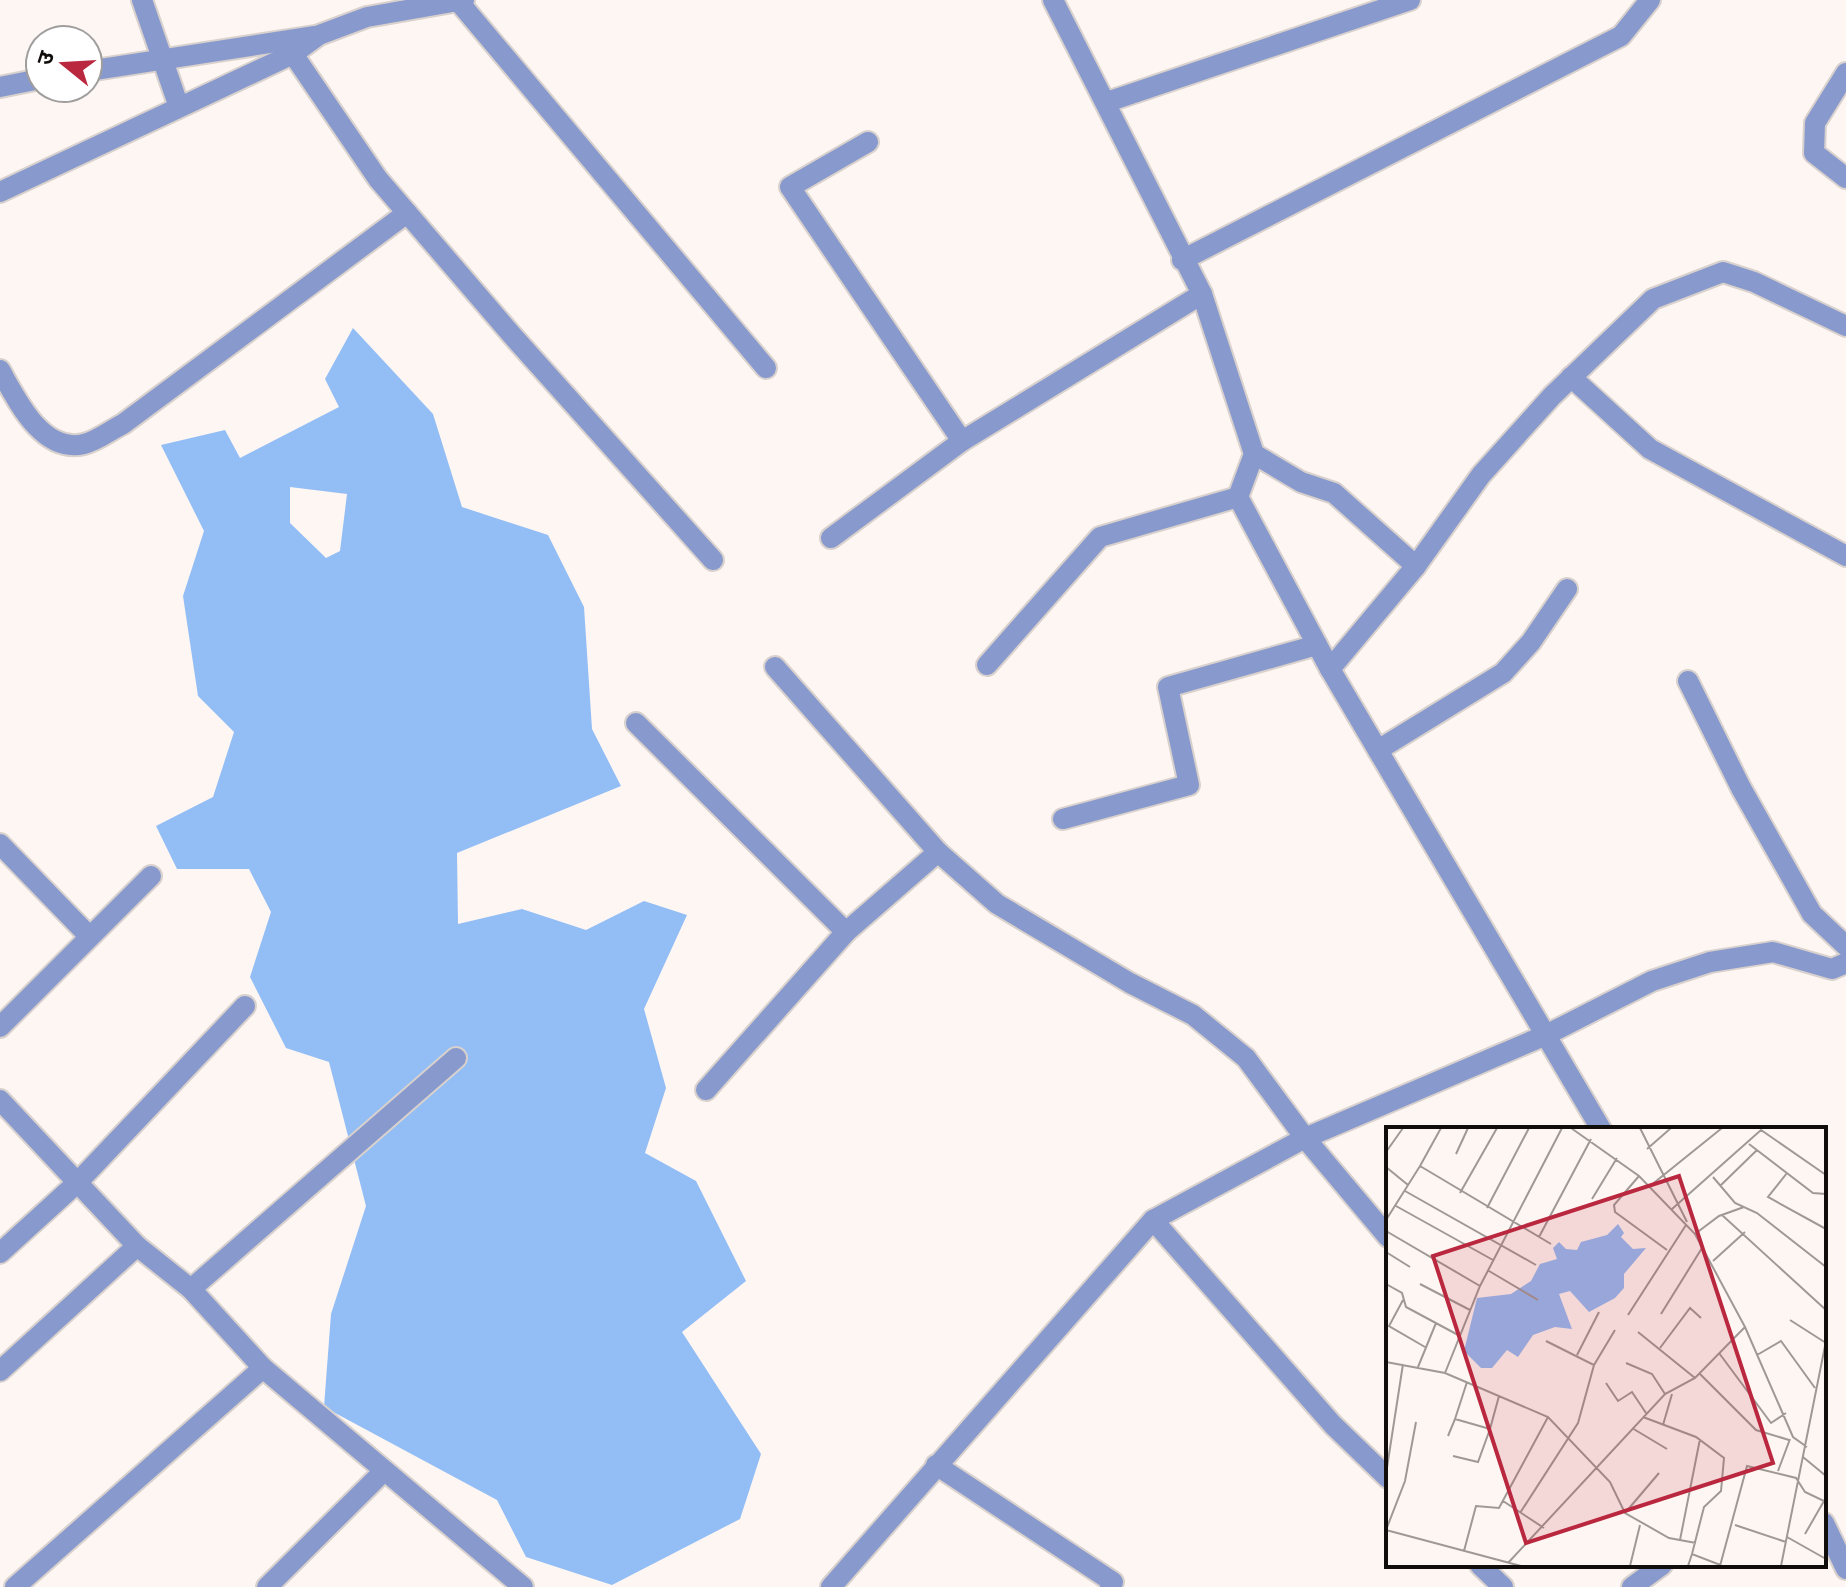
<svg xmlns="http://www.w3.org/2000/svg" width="1846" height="1587" font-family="'Nunito Sans','Noto Sans Devanagari',sans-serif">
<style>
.water{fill:#92bdf5;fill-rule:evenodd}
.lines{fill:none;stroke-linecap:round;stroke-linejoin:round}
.minor-casing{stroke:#d8d1cd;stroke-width:24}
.minor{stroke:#8899cd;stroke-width:20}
.inset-road{fill:none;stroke:#9f9996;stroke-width:2}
.view{fill:#ba283f;fill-opacity:0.15;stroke:#ba283f;stroke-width:4}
.inset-edge{fill:none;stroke:#110d0b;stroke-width:4}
</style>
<rect width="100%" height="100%" fill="#fef6f2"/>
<path class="water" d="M353,328L433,414L462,507L548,535L584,607L592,729L621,786L457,853L458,924L522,909L586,930L644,901L687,915L644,1009L666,1088L645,1153L696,1181L746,1281L682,1332L761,1454L740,1519L612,1585L526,1557L497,1500L324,1407L331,1314L366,1206L329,1062L286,1048L250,977L271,912L249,869H177L156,826L213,797L234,732L198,696L183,596L204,531L161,445L225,430L240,458L339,407L325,379ZM290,487L347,494L340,551L326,558L290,523Z"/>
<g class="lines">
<g class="minor-casing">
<g id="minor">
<path d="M142,0L179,107"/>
<path d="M1053,0L1202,294L1254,454L1238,497L1330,669L1601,1129"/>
<path d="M459,2L766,368"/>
<path d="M293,54L378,179L511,334L713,560"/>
<path d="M88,71L315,36"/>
<path d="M1846,73L1815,123L1814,153L1846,178"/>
<path d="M0,87L40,79"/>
<path d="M1107,102L1410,0"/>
<path d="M868,142L790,187L962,441"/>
<path d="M0,192L293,54L319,35L367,17L464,0"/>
<path d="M1182,260L1621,36L1650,0"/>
<path d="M0,370C17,400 42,454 84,444C97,441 111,430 123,424L407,213"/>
<path d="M1571,377L1650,449L1846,556"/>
<path d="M1254,454L1301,482L1334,493L1416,566"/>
<path d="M831,538L962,441L1202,294"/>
<path d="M987,665L1100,537L1238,497"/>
<path d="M775,667L938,852"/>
<path d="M1330,669L1416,566L1481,475L1552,396L1653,299L1723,272L1754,282L1846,326"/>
<path d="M1688,681L1741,788L1812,914L1846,946"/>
<path d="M636,723L846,932"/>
<path d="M1378,750L1503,673L1531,642L1567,589"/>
<path d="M1063,819L1189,785L1168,687L1317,645"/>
<path d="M0,844L88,935"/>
<path d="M0,1027L151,876"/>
<path d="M706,1090L846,932L938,852L997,904L1130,983L1193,1015L1246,1058L1305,1138L1388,1237"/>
<path d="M0,1100L137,1246L191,1289L263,1368L523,1587"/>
<path d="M1153,1220L1333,1425L1388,1478"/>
<path d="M0,1253L78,1182L245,1006"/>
<path d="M191,1289L456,1058"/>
<path d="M0,1371L137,1246"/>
<path d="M936,1465L1113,1582L1110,1587"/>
<path d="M1824,1523L1846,1569"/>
<path d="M1480,1565L1503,1587"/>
<path d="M15,1587L263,1368"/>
<path d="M267,1587L383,1472"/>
<path d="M831,1587L1153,1220L1305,1138L1546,1035L1652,981L1710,962L1773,952L1832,969L1846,963"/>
<path d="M1632,1587L1662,1565"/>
</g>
</g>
<use href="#minor" class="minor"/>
</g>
<g transform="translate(1386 1127)">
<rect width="440" height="440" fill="#fef6f2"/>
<path d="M232,97L238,106L235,110L247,122L260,121L238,147V161L229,171L203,185L184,164L173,167L186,202L169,200L147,208L132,230L121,223L106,241H95L78,224L91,171L125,167L145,154L154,137L171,132L167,121L173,115L180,122L191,123L195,115L221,108Z" fill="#92bdf5"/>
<path class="inset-road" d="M185,1L253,49L309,107L359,200L407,310L421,320M254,1L301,95M363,17L427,66L440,67M261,22L285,1M0,25L17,1M70,27L82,1M34,39L55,1M0,40L22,58M401,46L382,70L440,102M253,49L228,78L229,85L281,123M327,50L349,76L371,86L440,140M264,59L336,1M334,59L371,23M19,64L150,138M74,66L111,1M206,72L231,31M10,79L107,133M101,81L143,1M286,82L375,3L440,48M336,88L440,183M0,93L34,39L165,117M0,104L94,159M309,107L333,89L358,80M153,110L205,12M0,125L24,140M327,134L359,105M103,144L152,173M0,157L16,166L20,180L74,209M34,157L84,183M17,173L3,199L39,220M275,187L316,121M242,188L300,98M404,193L440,216M252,205L309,251M274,221L304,181L315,191M333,226L385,296L400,286M191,228L213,185M371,228L395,214L429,261M0,235L59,246L162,290L224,355L239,386L283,411L310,416M240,236L266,247L279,267M208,238L229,203M32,240L50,196M59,246L94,159L176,1M313,246L370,303L403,313M220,256L232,274L246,265L260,286M257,290L310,310L338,331L335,364L318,380L306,427M69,292L81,255M277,298L286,267M246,301L281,322M62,309L69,292L104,302L113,269M67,329L92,335L104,302M417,330L440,349M392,344L404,312M0,347L17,237M117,374L158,401M134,386L192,296L208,238L160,214M239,386L273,346M349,398L400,415M0,403L19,354L30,295M0,403L135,439M401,410L440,432M294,413L314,312M78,424L90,379L113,381L162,290M122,436L279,267L309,251L359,200M244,439L254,398M302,439L306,427L337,439M334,439L361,339L410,351L419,365L438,374L419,407M395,439L440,214"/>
<path class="view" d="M293,49L387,336L140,416L47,129Z"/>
<rect width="440" height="440" class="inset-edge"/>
</g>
<g transform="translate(64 64) rotate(288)"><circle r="38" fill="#ffffff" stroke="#a09e9d" stroke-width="2"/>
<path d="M0-6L14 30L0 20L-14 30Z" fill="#ba283f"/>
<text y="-12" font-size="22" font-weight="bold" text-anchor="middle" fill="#110d0b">उ</text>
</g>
</svg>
